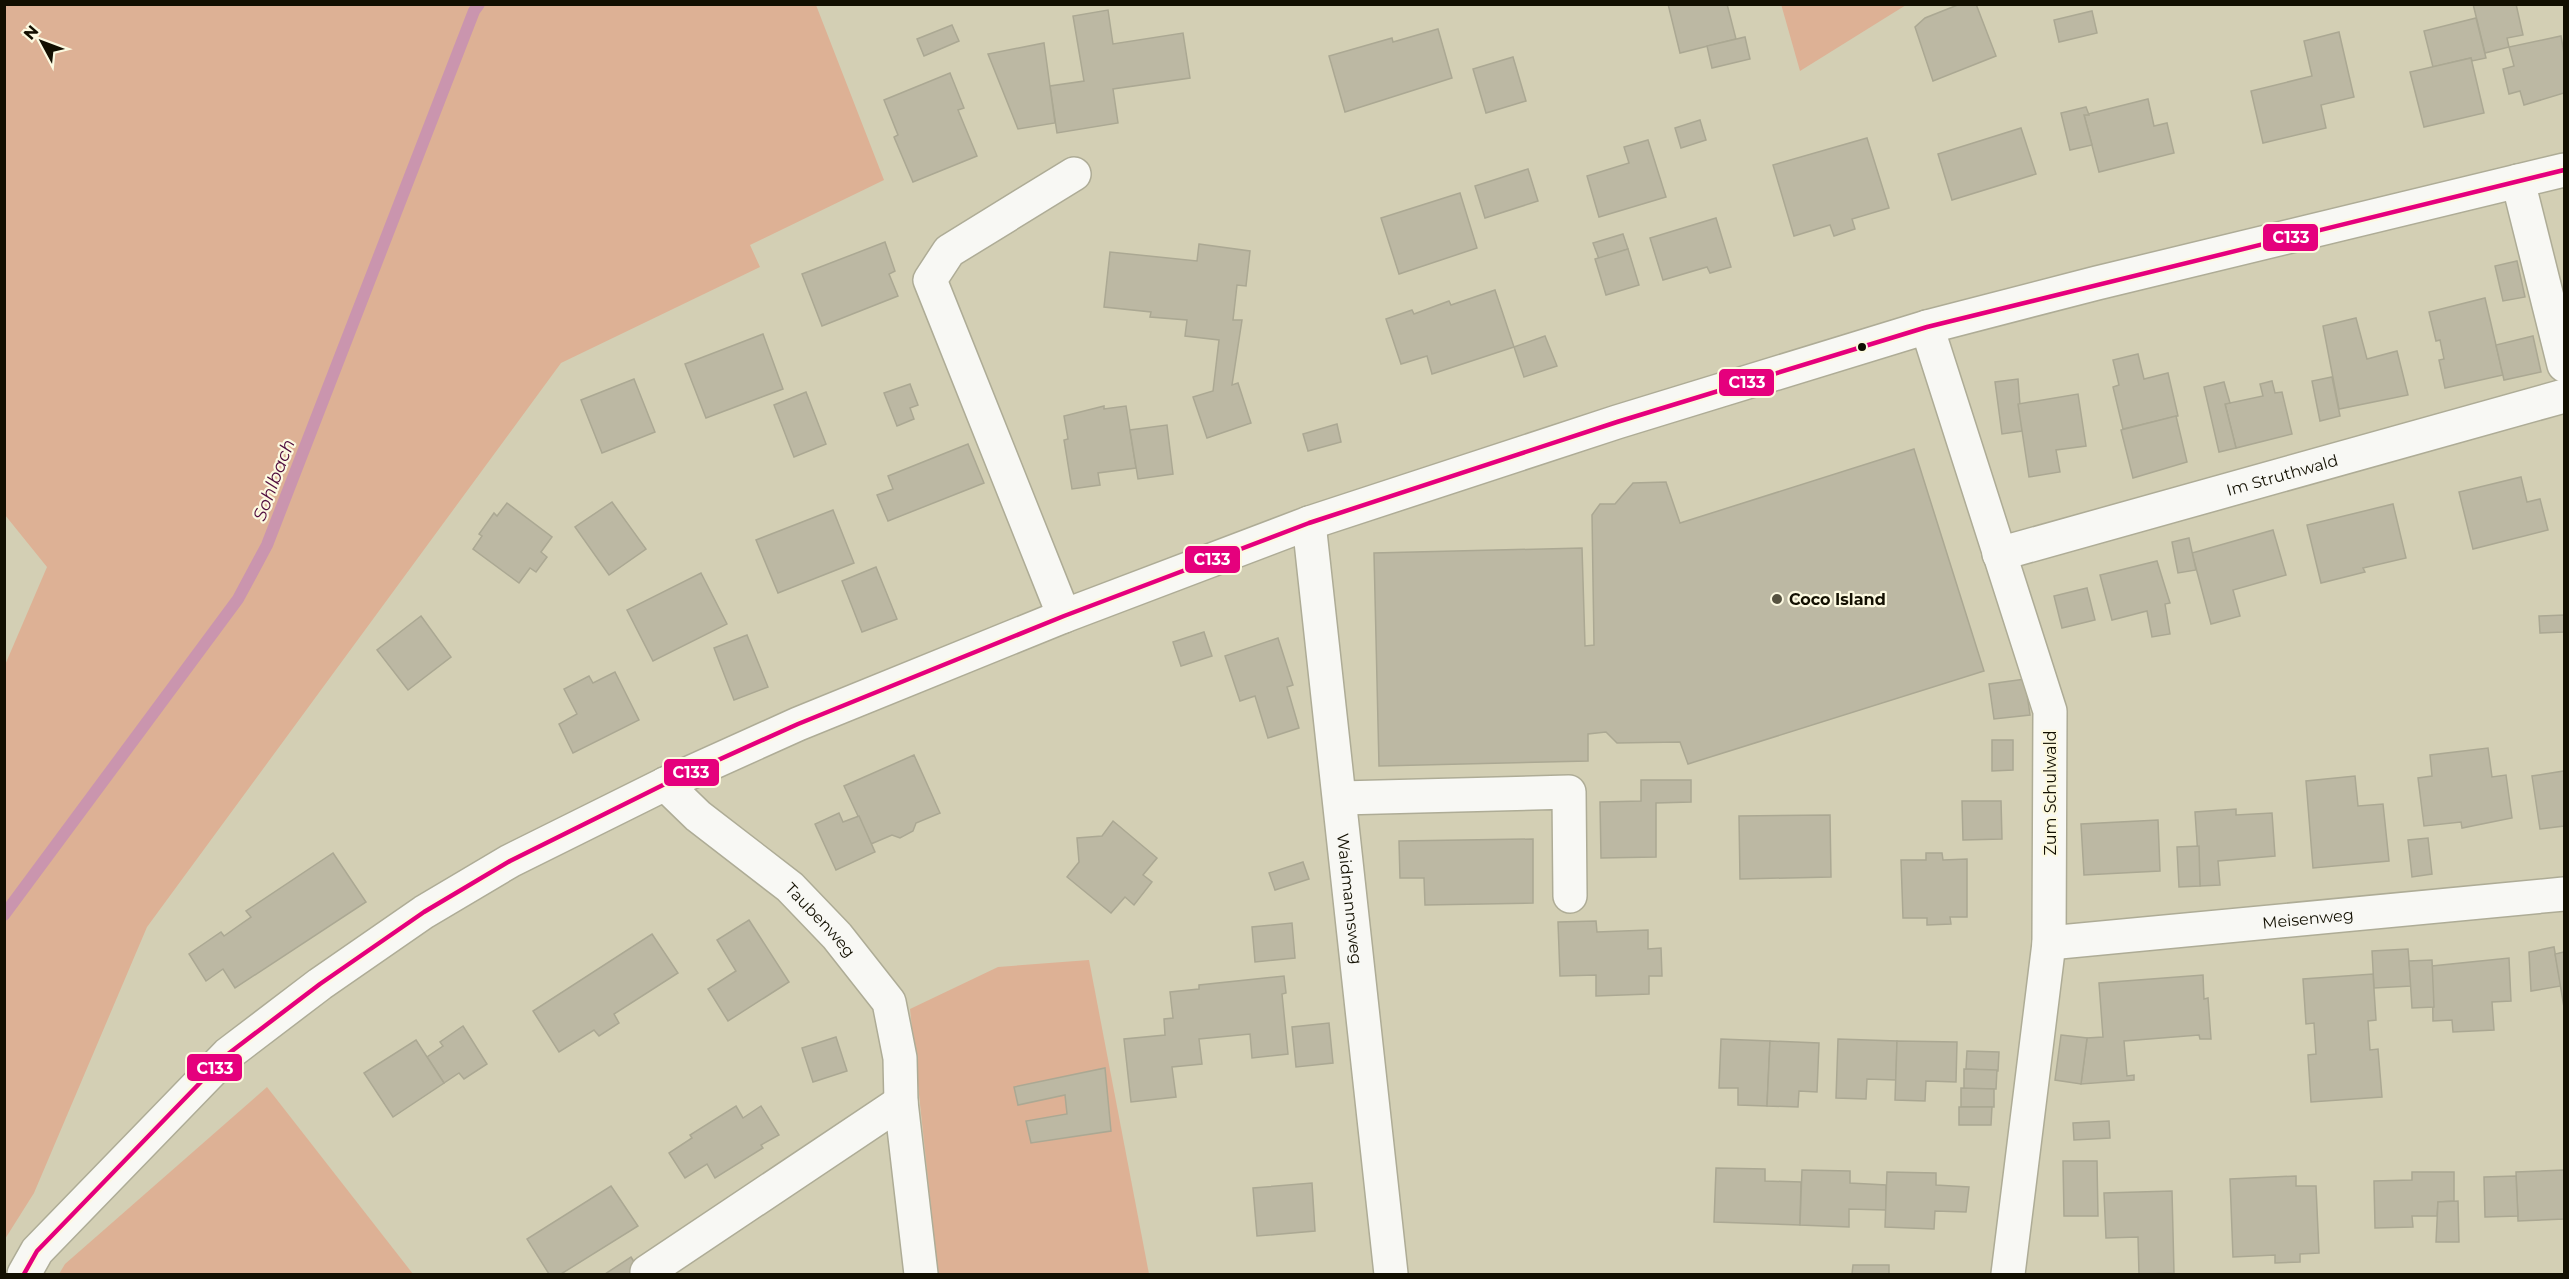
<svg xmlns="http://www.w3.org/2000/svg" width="2569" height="1279" font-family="Montserrat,sans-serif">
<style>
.green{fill:#ddb195}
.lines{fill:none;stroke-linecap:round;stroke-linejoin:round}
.stream{stroke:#ca95ae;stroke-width:12}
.building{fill:#bcb8a3;stroke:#aba893;stroke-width:1.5}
.minor-casing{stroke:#aeac96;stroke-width:36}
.minor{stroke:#f8f8f4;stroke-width:33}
.bus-1-casing{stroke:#fcf9e0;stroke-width:9}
.bus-1{stroke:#e5007d;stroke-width:4.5}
.bus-dot{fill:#120f01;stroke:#fcf9e0;stroke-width:2}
.poi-dot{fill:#565240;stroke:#fcf9e0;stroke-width:2}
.labels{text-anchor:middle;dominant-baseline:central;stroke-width:4.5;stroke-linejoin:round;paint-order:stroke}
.street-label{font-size:16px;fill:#120f01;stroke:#fcf9e0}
.poi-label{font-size:16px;font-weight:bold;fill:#120f01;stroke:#fcf9e0;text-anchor:start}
.water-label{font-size:18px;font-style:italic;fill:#4f0b3d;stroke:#fcf9e0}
.line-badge{stroke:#fcf9e0;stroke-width:2}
.badge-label{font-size:16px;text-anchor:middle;font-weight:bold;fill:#fff}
</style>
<rect width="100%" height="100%" fill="#d3cfb4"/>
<g class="green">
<path d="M5,4L816,5L884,180L750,245L760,267L561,363L147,927L34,1193L5,1239V665L47,567L5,515Z"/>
<path d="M1781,4H1906V5L1800,71Z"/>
<path d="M1089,960L1149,1274H938L910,1009L998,967Z"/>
<path d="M267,1087L413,1274H59L65,1264Z"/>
</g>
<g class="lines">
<path class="stream" d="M4,915L238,599L267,545L474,11L479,4"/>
</g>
<g class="building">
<path d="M1668,4H1727L1736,39L1680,53Z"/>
<path d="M1960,4H1976L1996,56L1933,81L1915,27L1925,18Z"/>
<path d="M2473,4H2516L2523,35L2507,38L2509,47L2485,53Z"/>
<path d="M1108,10L1113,44L1183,33L1190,78L1113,89L1118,123L1057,133L1050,86L1084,81L1073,16Z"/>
<path d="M2092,11L2097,33L2059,42L2054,20Z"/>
<path d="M2476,18L2486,58L2472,61L2471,58L2433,67L2424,31Z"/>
<path d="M952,25L959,41L924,56L917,39Z"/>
<path d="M1438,29L1452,78L1345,112L1329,56L1392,38L1393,42Z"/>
<path d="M2339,32L2354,97L2321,105L2326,128L2263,143L2251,91L2312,76L2304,41Z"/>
<path d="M2561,36L2564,53V93L2524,105L2520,91L2509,94L2503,69L2514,66L2509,47Z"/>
<path d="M1745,37L1750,59L1712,68L1707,46Z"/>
<path d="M1044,43L1055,123L1018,129L988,54Z"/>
<path d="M1513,57L1526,101L1486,113L1473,69Z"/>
<path d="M2471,58L2484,113L2424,127L2410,72Z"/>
<path d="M950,73L964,108L958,110L977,156L913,182L894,137L898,135L884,100Z"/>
<path d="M2148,99L2154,126L2167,123L2174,153L2099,172L2084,115Z"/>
<path d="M2086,107L2089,115H2084L2092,145L2070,150L2061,113Z"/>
<path d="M1700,120L1706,140L1681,148L1675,128Z"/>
<path d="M2021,128L2036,174L1952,200L1938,154Z"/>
<path d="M1867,138L1889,208L1852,219L1855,229L1834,236L1830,225L1794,236L1773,165Z"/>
<path d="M1648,140L1666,197L1599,217L1587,176L1629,163L1624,147Z"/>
<path d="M1528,169L1538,201L1485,218L1475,186Z"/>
<path d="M1460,193L1477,248L1399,274L1381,218Z"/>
<path d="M1716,218L1731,267L1710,273L1707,267L1663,280L1650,238Z"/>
<path d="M1623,234L1628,249L1599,259L1593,243Z"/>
<path d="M885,242L895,271L889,274L898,296L822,326L802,274Z"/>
<path d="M1199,244L1250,251L1246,286L1237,285L1233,320H1242L1232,385L1238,383L1251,423L1207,438L1193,397L1213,391L1219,340L1185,336L1187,320L1150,317L1151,312L1104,307L1110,252L1197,261Z"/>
<path d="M1628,249L1639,285L1606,295L1595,259Z"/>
<path d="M2517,261L2525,297L2503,301L2495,266Z"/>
<path d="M1495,290L1514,347L1432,374L1427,356L1401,364L1386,319L1412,310L1414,314L1449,301L1451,305Z"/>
<path d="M2485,298L2503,375L2445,388L2439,360L2444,359L2440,340L2436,341L2429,312Z"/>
<path d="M2356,318L2367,359L2397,351L2408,395L2339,409L2323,326Z"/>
<path d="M763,334L783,389L706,418L685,364Z"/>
<path d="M1545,336L1557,366L1524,377L1514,347Z"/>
<path d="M2533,336L2541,372L2504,380L2496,345Z"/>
<path d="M2138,354L2144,379L2168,373L2178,416L2123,429L2113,387L2119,385L2113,360Z"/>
<path d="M2332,377L2340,416L2320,421L2312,381Z"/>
<path d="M634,379L655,432L602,453L581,400Z"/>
<path d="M2018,379L2022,431L2002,434L1995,382Z"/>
<path d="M2272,381L2275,393L2282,392L2292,434L2236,448L2225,404L2263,396L2260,384Z"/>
<path d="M2224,382L2230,403L2225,404L2236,448L2219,452L2204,387Z"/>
<path d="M910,384L918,405L910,408L914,419L897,426L884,393Z"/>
<path d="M806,392L826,444L794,457L774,405Z"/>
<path d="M2078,394L2086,446L2056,450L2060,472L2029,477L2018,404Z"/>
<path d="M1104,406V409L1126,406L1136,468L1098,473L1100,485L1072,489L1064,440L1068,439L1064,416Z"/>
<path d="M2176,416L2187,462L2133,478L2121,430Z"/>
<path d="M1337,424L1341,442L1308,451L1303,434Z"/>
<path d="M1167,425L1173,474L1138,479L1130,430Z"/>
<path d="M968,444L984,483L888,521L877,495L893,489L888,476Z"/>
<path d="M1914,449L1984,671L1688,764L1680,742L1617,743L1606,732L1588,734V761L1379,766L1374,553L1582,548L1585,646L1594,645L1592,515L1600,504H1615L1633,483L1666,482L1680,523Z"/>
<path d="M2521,477L2527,502L2540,499L2548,530L2473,549L2459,492Z"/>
<path d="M612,502L646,549L609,575L575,527Z"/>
<path d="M507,503L552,537L541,552L547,557L536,572L530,568L519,583L473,549L482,536L479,534L494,513L497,516Z"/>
<path d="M2393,504L2406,558L2363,568L2365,572L2321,583L2307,525Z"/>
<path d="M833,510L854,563L778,593L756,540Z"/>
<path d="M2273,530L2286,575L2233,590L2240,616L2211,624L2192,553Z"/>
<path d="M2189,538L2196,570L2178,573L2172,542Z"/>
<path d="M2157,561L2170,603L2165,604L2170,634L2152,637L2147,611L2112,620L2100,575Z"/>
<path d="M876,567L897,619L862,632L842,581Z"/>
<path d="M701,573L727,624L653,661L627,610Z"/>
<path d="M2087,588L2095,620L2062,628L2054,596Z"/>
<path d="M2564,615V632L2540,633L2539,616Z"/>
<path d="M421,616L451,657L408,690L377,650Z"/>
<path d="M1204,632L1212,656L1181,666L1173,642Z"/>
<path d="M747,635L768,687L734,700L714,648Z"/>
<path d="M1278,638L1293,685L1287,687L1299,728L1268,738L1255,696L1240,701L1225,656Z"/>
<path d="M615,672L639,720L573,753L559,724L577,714L564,689L589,676L593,683Z"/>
<path d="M2025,679L2030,715L1994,719L1989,684Z"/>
<path d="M1992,740H2013V770L1992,771Z"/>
<path d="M2488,748L2492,777L2506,775L2512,818L2462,828L2461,822L2424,826L2418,778L2432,776L2430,755Z"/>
<path d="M914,755L940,813L916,823L913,831L900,838L892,835L871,844L844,786Z"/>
<path d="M2564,771V826L2540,829L2532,776Z"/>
<path d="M2355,776L2358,806L2383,804L2389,861L2313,868L2306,781Z"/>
<path d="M1641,780H1691V802L1656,803V857L1601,858L1600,802L1641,801Z"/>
<path d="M1962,801H2001L2002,839L1963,840Z"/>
<path d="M2236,809V815L2272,813L2275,856L2218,861L2220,885L2200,886L2195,812Z"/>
<path d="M839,813L843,822L859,816L875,852L836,870L815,824Z"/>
<path d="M1830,815L1831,877L1740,879L1739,816Z"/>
<path d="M2158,820L2160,871L2084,875L2081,824Z"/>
<path d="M1113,821L1157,858L1143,875L1152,882L1134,905L1125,897L1111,913L1067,877L1079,862L1077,838L1102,836Z"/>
<path d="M2428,838L2432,874L2412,877L2408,840Z"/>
<path d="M1533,839V903L1425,905L1424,878H1400L1399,841Z"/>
<path d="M2199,846L2200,886L2179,887L2177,847Z"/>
<path d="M333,853L366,902L235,988L223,969L206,981L189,954L221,932L224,936L251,917L246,911Z"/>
<path d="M1926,853H1942L1943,860L1967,859V917H1950L1951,924L1927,925V918H1903L1901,860H1926Z"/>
<path d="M1303,862L1309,879L1275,890L1269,873Z"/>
<path d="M749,920L789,982L728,1021L708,989L736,971L717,940Z"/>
<path d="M1596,921L1597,932L1648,930V949L1661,948L1662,976H1649V994L1596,996V975L1560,976L1558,922Z"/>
<path d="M1292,923L1295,958L1255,962L1252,927Z"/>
<path d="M652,934L678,973L614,1014L619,1023L599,1036L594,1030L559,1052L533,1011Z"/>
<path d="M2554,947L2561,986L2531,991L2529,952Z"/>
<path d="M2408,949L2411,986L2374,988L2372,951Z"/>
<path d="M2564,952V1007L2555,954Z"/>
<path d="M2509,958L2511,1001L2492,1002L2494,1030L2453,1032L2452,1020L2433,1021L2432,966Z"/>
<path d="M2432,960L2434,1007L2412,1008L2409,961Z"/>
<path d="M2373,974L2376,1020L2368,1021L2370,1050L2378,1049L2382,1097L2311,1102L2308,1055L2316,1054L2314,1023L2306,1024L2303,979Z"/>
<path d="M2203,975L2204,999L2208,998L2211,1039H2200L2199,1035L2124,1041L2127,1076L2134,1075V1080L2081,1084L2087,1038L2103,1037L2099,983Z"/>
<path d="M1284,976L1286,993L1282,994L1288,1054L1252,1058L1250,1034L1199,1039L1202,1064L1172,1067L1176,1097L1131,1102L1124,1039L1165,1035L1164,1019L1173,1018L1170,992L1199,989V985Z"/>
<path d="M1329,1023L1333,1063L1296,1067L1292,1027Z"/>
<path d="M463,1026L487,1064L464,1079L459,1073L444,1083L427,1057L443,1046L440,1042Z"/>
<path d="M2061,1035L2087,1038L2081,1084L2055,1080Z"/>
<path d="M836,1037L847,1071L813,1082L802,1048Z"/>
<path d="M1721,1039L1770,1041L1767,1106L1738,1105V1088H1719Z"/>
<path d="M1838,1039L1897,1041L1896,1080L1867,1079L1866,1099L1836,1098Z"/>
<path d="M416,1040L444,1083L393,1117L364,1073Z"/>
<path d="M1770,1041L1819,1043L1817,1092L1799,1091L1798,1107L1767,1106Z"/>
<path d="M1897,1041L1957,1042L1956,1082L1926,1081L1925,1101L1895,1100Z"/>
<path d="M1967,1051L1999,1052L1998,1071L1966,1069Z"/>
<path d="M1105,1068L1111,1131L1031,1143L1026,1121L1067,1114L1065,1095L1018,1105L1014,1087Z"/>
<path d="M1964,1069L1997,1070L1996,1089H1964Z"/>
<path d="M1961,1088L1994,1089V1107H1961Z"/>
<path d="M736,1106L743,1118L761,1106L779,1135L761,1145L763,1148L715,1178L707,1164L685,1178L669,1153L692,1138L690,1135Z"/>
<path d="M1959,1107H1992L1991,1125H1959Z"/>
<path d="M2109,1121L2110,1138L2074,1140L2073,1123Z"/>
<path d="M2063,1161H2097L2098,1216H2064Z"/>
<path d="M1716,1168L1765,1169V1181L1801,1182L1800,1225L1714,1222Z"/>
<path d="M1802,1170L1850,1171V1183L1886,1185V1210L1849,1209V1227L1800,1225Z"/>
<path d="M2564,1170V1219L2518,1221L2516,1172Z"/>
<path d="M1887,1172L1936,1173V1185L1969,1187L1966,1212L1935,1211L1934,1229L1885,1227Z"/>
<path d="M2412,1172H2454V1201L2438,1202L2437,1216H2412L2413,1227L2375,1228L2374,1181L2412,1180Z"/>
<path d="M2296,1176V1186H2316L2319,1253L2300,1254V1262L2275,1263V1255L2233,1257L2230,1179Z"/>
<path d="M2516,1176L2518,1216L2485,1217L2484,1177Z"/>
<path d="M1312,1183L1315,1231L1257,1236L1253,1188Z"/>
<path d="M611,1186L638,1226L561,1274H549L527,1239Z"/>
<path d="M2172,1191L2174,1273L2139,1274L2138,1237L2106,1238L2104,1193Z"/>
<path d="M2458,1201L2459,1242H2436L2438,1202Z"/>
<path d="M631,1257L640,1271L635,1274H605Z"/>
<path d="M1853,1265H1889V1274H1852Z"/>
</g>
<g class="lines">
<g class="minor-casing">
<g id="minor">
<path d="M2518,181L2564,365"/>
<path d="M1927,327L2050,711L2049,943L2008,1274"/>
<path id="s1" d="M1309,523L1391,1274"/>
<path id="s2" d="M1999,554L2564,396"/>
<path d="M1064,616L930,280L949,251L1074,174"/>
<path id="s3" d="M665,784L698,816L790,887L837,936L889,1002L900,1058L901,1102L921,1274"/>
<path d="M1341,798L1569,792L1570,896"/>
<path id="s4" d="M2049,943L2564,894"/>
<path d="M647,1272L901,1102"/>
<path d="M24,1274L37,1251L228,1054L320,984L424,912L510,861L665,784L798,724L1064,616L1309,523L1617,422L1927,327L2097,283L2564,170"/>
</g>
</g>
<use href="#minor" class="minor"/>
<g class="bus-1-casing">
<path id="bus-1" d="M24,1274L37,1251L228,1054L320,984L424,912L510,861L665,784L798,724L1064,616L1309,523L1617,422L1927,327L2564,170"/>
</g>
<use href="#bus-1" class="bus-1"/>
</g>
<circle class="bus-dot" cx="1862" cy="347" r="5"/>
<circle class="poi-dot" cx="1777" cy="599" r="6"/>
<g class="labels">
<g class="street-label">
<text stroke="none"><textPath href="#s2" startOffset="294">Im Struthwald</textPath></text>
<text transform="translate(2050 793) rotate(-90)">Zum Schulwald</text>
<text stroke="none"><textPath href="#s1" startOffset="378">Waidmannsweg</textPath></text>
<text stroke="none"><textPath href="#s4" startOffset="260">Meisenweg</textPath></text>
<text stroke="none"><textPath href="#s3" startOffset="207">Taubenweg</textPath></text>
</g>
<g class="poi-label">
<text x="1789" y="599">Coco Island</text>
</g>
<g class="water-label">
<text transform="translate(274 480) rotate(-69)">Sohlbach</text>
</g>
</g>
<g class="line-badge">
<rect x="2262" y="223" width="57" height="29" rx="6" fill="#e5007d"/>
<rect x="1718" y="368" width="57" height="29" rx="6" fill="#e5007d"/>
<rect x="1184" y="545" width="57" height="29" rx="6" fill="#e5007d"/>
<rect x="663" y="758" width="57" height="29" rx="6" fill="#e5007d"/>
<rect x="186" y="1053" width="57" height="29" rx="6" fill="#e5007d"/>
</g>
<g class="badge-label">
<text x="2291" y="243">C133</text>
<text x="1747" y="388">C133</text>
<text x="1212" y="565">C133</text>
<text x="691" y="778">C133</text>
<text x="215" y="1074">C133</text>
</g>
<rect width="2569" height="1279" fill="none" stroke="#120f01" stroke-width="12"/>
<g transform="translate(42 42) rotate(311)" stroke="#fcf9e0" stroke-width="4.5" paint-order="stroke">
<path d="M0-4.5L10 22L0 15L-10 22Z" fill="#120f01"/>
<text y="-9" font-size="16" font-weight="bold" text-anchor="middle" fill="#120f01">N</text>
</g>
</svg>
